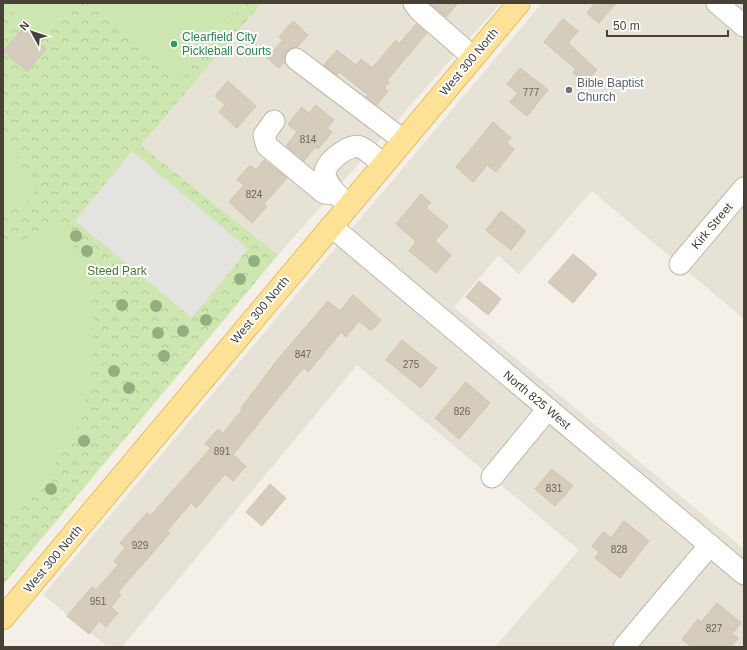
<svg xmlns="http://www.w3.org/2000/svg" width="747" height="650" font-family="Arial,sans-serif">
<style>
.residential{fill:#e7e2d6}
.park{fill:url(#park-crowns)}
.pitch{fill:#cee7b1}
.parking{fill:#e5e3df}
.building{fill:#d5ccbd;stroke:#d0c4b0}
.lines{fill:none;stroke-linecap:round;stroke-linejoin:round}
.minor-casing{stroke:#bfb8aa;stroke-width:23}
.major-casing{stroke:#e3bf66;stroke-width:24}
.minor{stroke:#fff;stroke-width:21}
.major{stroke:#fde197;stroke-width:22}
.tree{fill:#95ae80}
.leisure-dot{fill:#2e9e5b;stroke:#fff;stroke-width:1.5}
.worship-dot{fill:#6b7280;stroke:#fff;stroke-width:1.5}
.labels{text-anchor:middle;dominant-baseline:central;stroke-width:4;stroke-linejoin:round;paint-order:stroke}
.number-label{font-size:10px;fill:#6a6458}
.leisure-label{font-size:12px;fill:#27864d;stroke:#fff;text-anchor:start}
.street-label{font-size:12px;fill:#474136;stroke:#fff}
.worship-label{font-size:12px;fill:#5b616d;stroke:#fff;text-anchor:start}
.park-label{font-size:12px;fill:#47782a;stroke:#fff}
</style>
<defs>
<pattern id="park-crowns" width="20" height="18" patternUnits="userSpaceOnUse"><rect width="20" height="18" fill="#cee7b1"/><path d="M2 6a3 3 0 1 1 6 0M12 15a3 3 0 1 1 6 0" fill="none" stroke="#b2c799"/></pattern>
</defs>
<rect width="100%" height="100%" fill="#f4f0e8"/>
<g class="residential">
<path d="M262,3H501L278,255L141,145Z"/>
<path d="M542,3H744V319L592,191L519,274L498,256L454,307L744,549V647H495L579,550L357,365L122,647H108L43,595Z"/>
</g>
<path class="park" d="M3,3H262L141,145L278,255L3,585Z"/>
<g class="pitch">
<path d="M3,3H76L45,39Z"/>
<path d="M97,3H245L180,80L94,7Z"/>
<path d="M3,139C19,155 27,176 36,197L3,214Z"/>
<path d="M59,221L77,255L90,288L94,327L92,369L83,416L63,452L39,486L3,520V251Z"/>
</g>
<path class="parking" d="M132,151L248,249L192,318L75,221Z"/>
<g class="building">
<path d="M429,3H458L446,17Z"/>
<path d="M595,3H616L599,23L587,13Z"/>
<path d="M563,19L578,31L568,43L597,70L584,83L573,73L576,69L544,42Z"/>
<path d="M293,21L308,35L297,47L292,48L287,51L285,62L279,68L267,58L283,40L279,37Z"/>
<path d="M416,24L427,33L387,80L389,82L384,88L388,91L377,105L366,97L368,95L339,72L337,75L324,65L337,50L356,65L361,59L372,68L396,40L399,44Z"/>
<path d="M23,29L46,49L27,71L3,51Z"/>
<path d="M520,68L548,90L527,116L510,102L518,93L507,84Z"/>
<path d="M228,81L256,106L237,128L219,112L225,105L215,96Z"/>
<path d="M316,105L334,120L327,128L332,132L318,149L315,147L304,161L286,146L297,132L288,124L302,107L309,113Z"/>
<path d="M493,122L511,138L507,143L514,149L496,172L487,165L473,182L456,167Z"/>
<path d="M264,160L287,178L264,204L267,206L252,223L229,202L244,185L237,180L250,165L256,170Z"/>
<path d="M421,194L431,203L426,208L448,226L435,241L451,255L436,273L409,251L416,241L396,224Z"/>
<path d="M501,211L526,231L511,250L486,230Z"/>
<path d="M573,254L597,274L573,303L548,282Z"/>
<path d="M479,281L501,299L488,315L466,297Z"/>
<path d="M353,295L381,320L371,331L359,321L346,337L341,332L308,372L304,368L298,374L233,455L246,466L233,481L225,474L196,508L191,503L167,531L170,533L118,592L121,595L111,607L118,613L106,627L99,621L89,634L67,616L92,587L96,590L118,565L114,561L125,548L120,543L147,513L150,516L211,448L205,444L218,429L223,433L242,410L241,408L279,358L328,301L340,311Z"/>
<path d="M402,340L437,368L421,388L386,360Z"/>
<path d="M466,382L490,403L459,439L435,418Z"/>
<path d="M552,469L573,486L555,506L535,489Z"/>
<path d="M270,484L286,498L262,526L246,512Z"/>
<path d="M624,521L649,541L620,578L595,558L599,552L592,546L604,532L611,538Z"/>
<path d="M717,603L741,623L732,634L738,638L731,647H692L682,639L698,619L701,622Z"/>
</g>
<g class="lines">
<g class="minor-casing">
<g id="minor">
<path d="M414,3L419,10L473,57"/>
<path d="M717,3L744,26"/>
<path d="M296,59L403,140"/>
<path d="M274,121L264,135L267,146L324,193L335,194"/>
<path d="M349,205C340,198 326,185 325,173C325,162 350,143 360,147C368,150 376,159 383,164"/>
<path d="M331,226L744,574"/>
<path d="M680,264L744,188"/>
<path d="M492,477L548,409"/>
<path d="M624,647L710,545"/>
</g>
</g>
<g class="major-casing">
<path id="major" d="M3,618L519,3"/>
</g>
<use href="#minor" class="minor"/>
<use href="#major" class="major"/>
</g>
<g class="tree">
<circle cx="76" cy="236" r="6"/>
<circle cx="87" cy="251" r="6"/>
<circle cx="254" cy="261" r="6"/>
<circle cx="240" cy="279" r="6"/>
<circle cx="122" cy="305" r="6"/>
<circle cx="156" cy="306" r="6"/>
<circle cx="206" cy="320" r="6"/>
<circle cx="183" cy="331" r="6"/>
<circle cx="158" cy="333" r="6"/>
<circle cx="164" cy="356" r="6"/>
<circle cx="114" cy="371" r="6"/>
<circle cx="129" cy="388" r="6"/>
<circle cx="84" cy="441" r="6"/>
<circle cx="51" cy="489" r="6"/>
</g>
<circle class="leisure-dot" cx="174" cy="44" r="4"/>
<circle class="worship-dot" cx="569" cy="90" r="4"/>
<g class="labels">
<g class="number-label">
<text x="531" y="92">777</text>
<text x="308" y="139">814</text>
<text x="254" y="194">824</text>
<text x="303" y="354">847</text>
<text x="411" y="364">275</text>
<text x="462" y="411">826</text>
<text x="222" y="451">891</text>
<text x="554" y="488">831</text>
<text x="140" y="545">929</text>
<text x="619" y="549">828</text>
<text x="98" y="601">951</text>
<text x="714" y="628">827</text>
</g>
<g class="leisure-label">
<text x="182" y="37">Clearfield City<tspan x="182" dy="14">Pickleball Courts</tspan></text>
</g>
<g class="street-label">
<text transform="translate(469 62) rotate(-50)">West 300 North</text>
<text transform="translate(712 226) rotate(-50)">Kirk Street</text>
<text transform="translate(260 310) rotate(-50)">West 300 North</text>
<text transform="translate(537 400) rotate(40)">North 825 West</text>
<text transform="translate(53 559) rotate(-50)">West 300 North</text>
</g>
<g class="worship-label">
<text x="577" y="83">Bible Baptist<tspan x="577" dy="14">Church</tspan></text>
</g>
<g class="park-label">
<text x="117" y="271">Steed Park</text>
</g>
</g>
<rect width="747" height="650" fill="none" stroke="#474136" stroke-width="8"/>
<g transform="translate(32 32) rotate(310)" stroke="#ffffff" stroke-width="3" paint-order="stroke">
<path d="M0-3L7 15L0 10L-7 15Z" fill="#474136"/>
<text y="-6" font-size="11" font-weight="bold" text-anchor="middle" fill="#474136">N</text>
</g>
<path d="M607 30v6h121v-6" fill="none" stroke="#474136" stroke-width="2"/>
<text x="613" y="30" font-size="12" fill="#474136" stroke="#ffffff" stroke-width="3" paint-order="stroke">50 m</text>
</svg>
